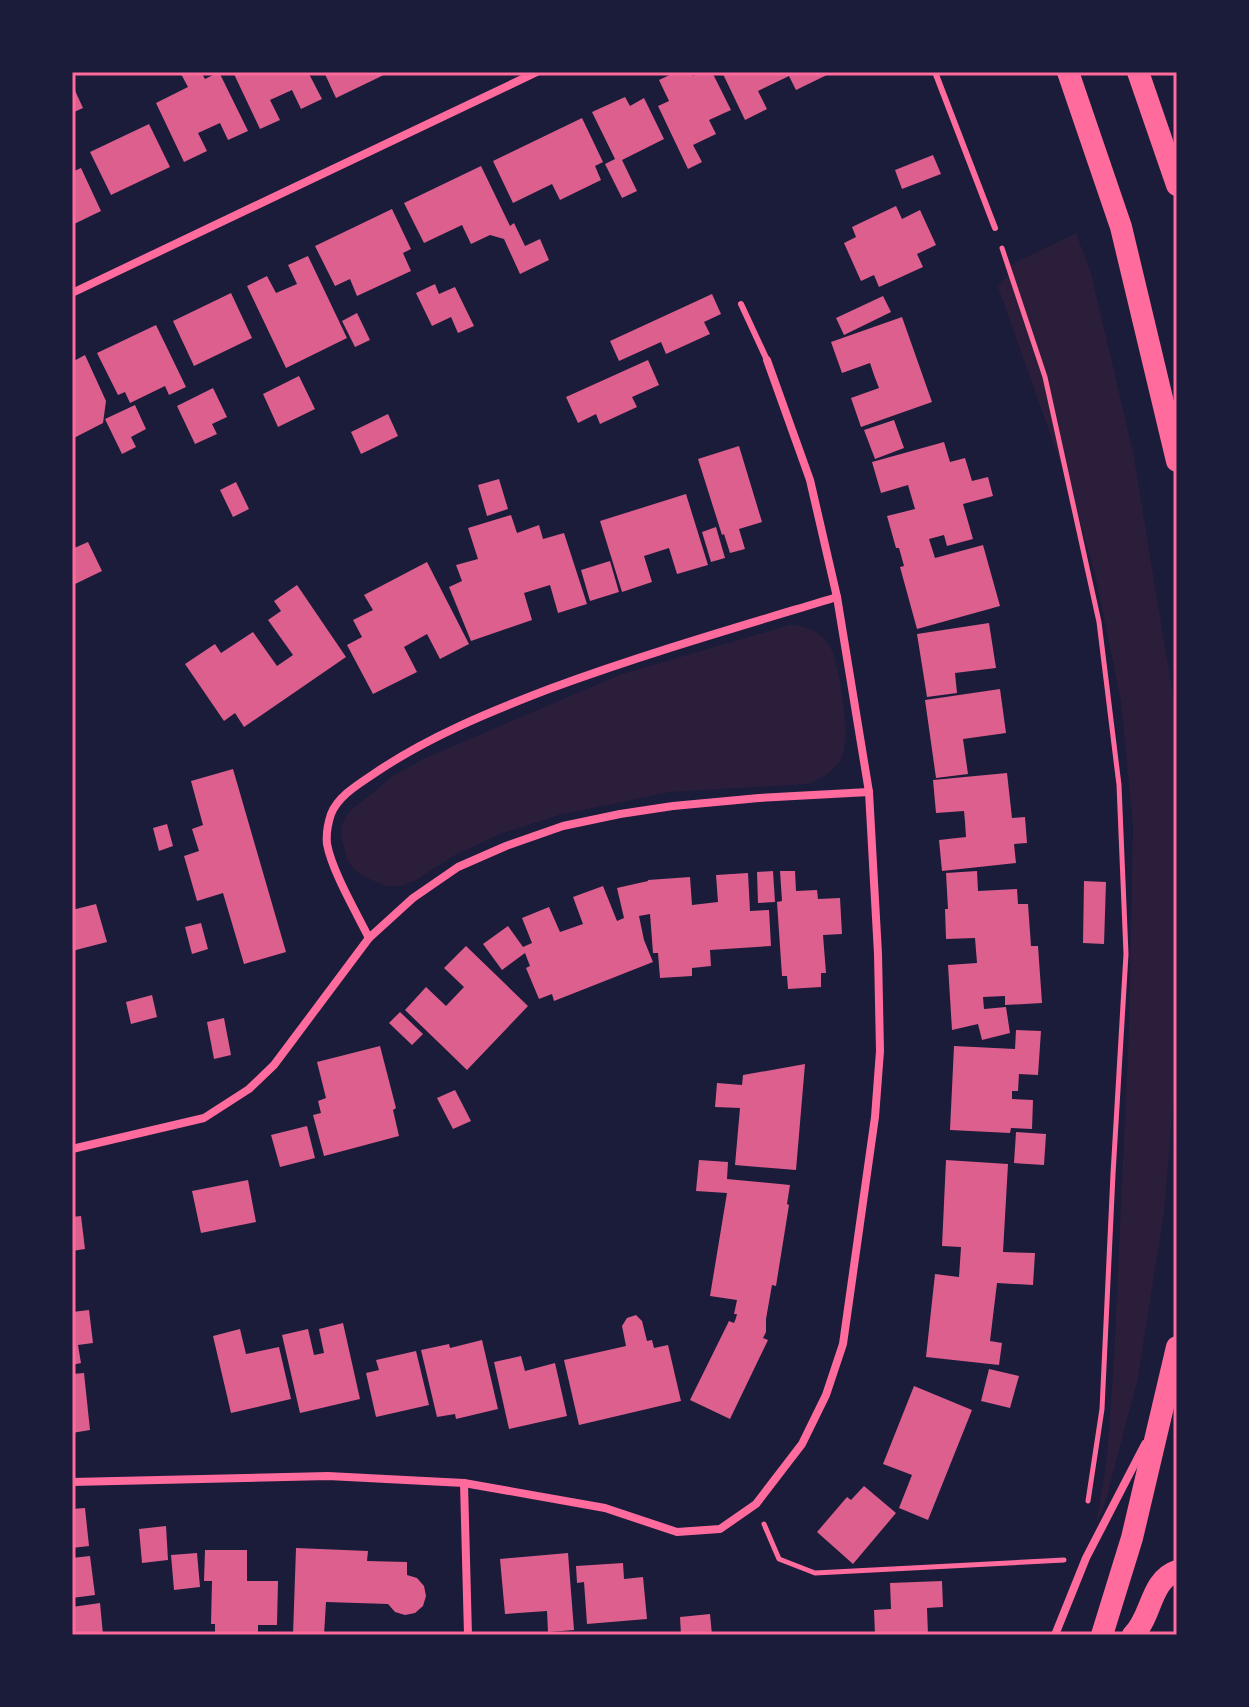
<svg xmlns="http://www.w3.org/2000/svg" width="1249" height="1707" font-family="'Golos Text',sans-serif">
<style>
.green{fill:#2a1e3b}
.building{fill:#dd5f8e}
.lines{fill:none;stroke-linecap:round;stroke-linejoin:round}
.path{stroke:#ff6b9d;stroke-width:5}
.service{stroke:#ff6b9d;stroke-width:6}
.minor{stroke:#ff6b9d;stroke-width:8}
.trunk{stroke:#ff6b9d;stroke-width:22}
.neatline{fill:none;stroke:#ff6b9d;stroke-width:3}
</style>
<rect width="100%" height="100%" fill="#1b1b3a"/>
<g class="green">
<path d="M1076,233L1091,273L1133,452L1177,719V1054L1164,1214L1137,1382L1104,1507L1096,1524L1106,1467L1114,1360L1129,1027L1133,826L1121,702L1095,574L1074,501L998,287L1008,275L1012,264Z"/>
<path d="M790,625C805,626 818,630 828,643C840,660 852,740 841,759C834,771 821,780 807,784L670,792L559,815L500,834L453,856L416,880L401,886H386L362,876L352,867L347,858L341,836V826L349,812L393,776L425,758L622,674Z"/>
</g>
<g class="building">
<path d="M180,72H201L205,79L219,72L248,131L228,140L220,123L198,133L207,151L184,162L156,103L188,87Z"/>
<path d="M233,72H308L322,99L301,109L292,90L270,100L280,120L260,129Z"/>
<path d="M324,72H390L336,98Z"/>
<path d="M676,72H691L693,76L701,72H712L731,110L709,120L716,134L693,145L702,162L688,169L658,106L669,101L659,80Z"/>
<path d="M722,72H833L796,90L789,76L758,91L767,109L745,120Z"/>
<path d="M72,84L83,108L72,113Z"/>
<path d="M625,97L630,106L644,98L664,139L622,160L637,191L622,198L605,164L615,159L592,112Z"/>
<path d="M582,118L603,162L595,166L601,180L560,200L552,184L513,203L493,161Z"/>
<path d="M149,124L170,167L111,195L90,152Z"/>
<path d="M933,155L941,174L902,189L895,170Z"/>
<path d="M481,166L510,226L514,223L525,246L540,239L549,260L520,274L504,239L490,235L471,244L462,225L424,243L404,203Z"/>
<path d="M81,168L101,211L72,225V172Z"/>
<path d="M896,206L902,219L920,210L936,245L917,254L923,267L879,287L874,275L861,281L844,243L856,237L852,227Z"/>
<path d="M392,209L411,249L403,253L411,271L357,296L350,279L335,286L315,246Z"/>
<path d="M308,256L347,338L286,368L247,286L267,276L276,293L297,284L288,265Z"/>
<path d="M435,284L439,294L455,287L474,326L458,333L451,317L432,326L416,293Z"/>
<path d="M231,293L252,338L194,366L173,321Z"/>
<path d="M712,294L721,314L704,322L710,334L666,354L661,342L619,361L610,341Z"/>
<path d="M883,296L891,312L844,335L836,318Z"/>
<path d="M357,313L370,340L355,347L342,321Z"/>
<path d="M902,317L932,402L861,427L851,398L879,388L874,375L870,363L842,373L831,342Z"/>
<path d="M156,325L186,387L169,395L165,386L130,403L125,392L118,395L97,353Z"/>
<path d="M85,355L106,401L103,423L72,439V362Z"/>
<path d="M648,360L659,385L632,397L637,407L600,424L596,414L578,423L566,397Z"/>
<path d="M299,376L315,409L278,427L263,394Z"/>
<path d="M213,388L227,417L212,424L217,434L195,444L177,406Z"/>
<path d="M135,405L146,429L131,437L136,447L122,454L105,419Z"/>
<path d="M388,414L398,436L361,454L351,432Z"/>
<path d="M894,420L904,448L875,459L864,430Z"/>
<path d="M944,442L950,462L965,458L972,481L988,477L993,496L963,504L973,539L947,546L944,535L929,539L935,558L983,545L1000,606L917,629L900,567L904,566L899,548H896L887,516L915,509L908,485L881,493L872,462Z"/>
<path d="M739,446L762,522L739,529L745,549L730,553L724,534L722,535L698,459Z"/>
<path d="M499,479L508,509L487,516L478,485Z"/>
<path d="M236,482L249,509L233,517L220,490Z"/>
<path d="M686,494L708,565L677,574L669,548L644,556L652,582L622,592L600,521Z"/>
<path d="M511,515L517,533L539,525L543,539L564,533L587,604L558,613L550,585L524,593L532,620L471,641L449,587L462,581L456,565L478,559L468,528Z"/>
<path d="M716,527L725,558L711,562L702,532Z"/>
<path d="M88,542L102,571L73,585L72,549Z"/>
<path d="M610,561L619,592L590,601L581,570Z"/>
<path d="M427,562L469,644L440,659L427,634L404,647L417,672L373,694L347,645L362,637L353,620L373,610L364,595Z"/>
<path d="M297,585L346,657L244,727L235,713L224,721L185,664L215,644L221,653L253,632L277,666L293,655L268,620L281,611L274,601Z"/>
<path d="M989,623L996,668L955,673L957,693L927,697L917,634Z"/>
<path d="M1000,689L1006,733L963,739L968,774L936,778L925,700Z"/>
<path d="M233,769L286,952L244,964L223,893L197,901L184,856L199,851L192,829L203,825L191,781Z"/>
<path d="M1007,773L1012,818L1025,817L1027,843L1014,844L1016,863L942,871L939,840L966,837L965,822L964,811L936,813L933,780Z"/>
<path d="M167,824L173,846L159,851L153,828Z"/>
<path d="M773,871L775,902L758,903L757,872Z"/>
<path d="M780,871H795L796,891L817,890L818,899L840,898L842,934L823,935L826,973H821V987L788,989L787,976H782L777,902L782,901Z"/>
<path d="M977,871L978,891L1017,889L1018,904H1028L1031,946H1038L1042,1003L1005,1005V996L983,997L984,1009L1006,1007L1010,1033L982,1040L978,1024L952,1030L948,965L977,963L975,938L946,939L945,909H948L946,873Z"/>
<path d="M748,873L750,911L769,910L771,946L710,950L711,966L692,968V976L660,978L658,953H653L650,914L639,916L644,940L653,962L554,1001L552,994L539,999L526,968L530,966L525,953L502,970L483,944L508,926L523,947L532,943L522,918L549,907L560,932L583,924L573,897L603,886L617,921L624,918L617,888L648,881V880L690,877L692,905L718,902L716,875Z"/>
<path d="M1084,881L1106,882L1104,944L1083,943Z"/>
<path d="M96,904L107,942L72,951V910Z"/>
<path d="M201,923L208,949L192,954L185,927Z"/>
<path d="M466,946L528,1006L467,1070L405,1010L426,987L446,1006L464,987L444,968Z"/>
<path d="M152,995L157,1017L131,1024L126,1002Z"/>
<path d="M400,1012L423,1034L412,1045L389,1023Z"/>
<path d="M224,1018L231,1055L214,1059L207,1022Z"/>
<path d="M1016,1030L1041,1031L1038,1075L1019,1074L1018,1091H1012V1099L1033,1100L1032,1129L1011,1128L1010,1133L950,1130L954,1046L1015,1049Z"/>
<path d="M380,1046L396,1108L393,1110L399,1136L324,1156L313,1115L321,1113L318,1101L326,1098L317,1062Z"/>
<path d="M805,1064L796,1170L735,1165L740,1108L715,1107L717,1083L742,1085L743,1075Z"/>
<path d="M455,1090L471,1121L453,1129L437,1098Z"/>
<path d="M307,1126L315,1158L280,1167L271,1135Z"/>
<path d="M1016,1132L1046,1134L1044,1165L1014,1163Z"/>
<path d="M699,1160L728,1162L727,1179L790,1185L787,1204L789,1205L776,1286L772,1285L766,1319V1332L763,1338L768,1340L730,1419L690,1400L729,1321L734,1323L736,1318L737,1314H734L737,1300L710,1296L727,1193L696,1191Z"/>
<path d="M946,1160L1008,1164L1003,1252L1035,1253L1033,1285L997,1283L990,1341L1002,1343L999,1365L926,1357L935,1274L959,1277L961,1247L942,1246Z"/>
<path d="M248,1180L256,1222L201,1233L192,1191Z"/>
<path d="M81,1216L85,1249L72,1251V1217Z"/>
<path d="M89,1310L93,1343L78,1345L81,1363L72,1365V1312Z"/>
<path d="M636,1315L642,1321L647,1341L652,1340L654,1348L668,1345L681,1401L579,1425L564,1360L626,1346L622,1326L627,1318Z"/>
<path d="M343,1323L360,1399L300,1413L282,1335L308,1329L314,1355L324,1353L319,1329Z"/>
<path d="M240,1329L246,1354L279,1347L291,1399L231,1413L213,1336Z"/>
<path d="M482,1340L498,1409L456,1419L455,1414L437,1417L421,1350L449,1344L450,1348Z"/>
<path d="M416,1351L429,1405L376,1417L366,1373L379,1370L376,1360Z"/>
<path d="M521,1356L525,1371L555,1363L567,1416L509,1429L494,1362Z"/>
<path d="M989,1369L1019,1376L1010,1408L981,1401Z"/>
<path d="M84,1373L90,1430L72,1433V1374Z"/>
<path d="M914,1386L972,1410L928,1520L899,1508L912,1475L883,1464Z"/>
<path d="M864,1486L896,1513L853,1564L817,1532L847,1497L851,1500Z"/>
<path d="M85,1508L89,1546L72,1548V1509Z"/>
<path d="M166,1526L168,1560L142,1563L139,1529Z"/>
<path d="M296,1548L368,1551L367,1561L407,1562V1575L417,1578L424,1586L426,1596L423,1606L415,1613L405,1615L395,1612L388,1604L326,1602L324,1635H293Z"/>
<path d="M205,1550H247V1581H278L277,1625H258V1635H215V1624H211L212,1581H204Z"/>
<path d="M197,1553L200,1587L174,1590L171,1555Z"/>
<path d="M568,1553L574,1630L548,1632L547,1611L505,1614L500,1559Z"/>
<path d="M90,1556L95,1595L72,1598V1558Z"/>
<path d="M623,1563L624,1579L643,1577L647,1619L587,1624L584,1582L577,1583L576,1566Z"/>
<path d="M942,1581L943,1607L927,1608L928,1635H875L874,1610L891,1609L890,1583Z"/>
<path d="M100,1603L103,1635H72V1607Z"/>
<path d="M710,1614L712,1635H681L680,1617Z"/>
</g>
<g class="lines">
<g class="path">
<path d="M1002,248L1045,377L1099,622L1119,785L1126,954L1113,1174L1102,1409L1088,1501"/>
<path d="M764,1524L779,1559L815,1573L1064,1560"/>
</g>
<g class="service">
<path d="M935,72L995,228"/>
<path d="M741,304L767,360"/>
</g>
<g class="minor">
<path d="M72,293L537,72"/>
<path d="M369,938C356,912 332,871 327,844C326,834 328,823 331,814C339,795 359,784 375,773C428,737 489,712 549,689C644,654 741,626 837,597"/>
<path d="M72,1149L204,1118L249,1089L274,1065L292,1041L369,938L413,898L458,867L506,846L563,826L620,814L673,806L759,798L869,792"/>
<path d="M72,1482L328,1476L464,1483L605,1508L677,1532L720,1529L756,1504L802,1444L826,1395L843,1344L875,1117L880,1051L878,954L869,792L837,597L810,480L767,360"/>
<path d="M464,1483L468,1635"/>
<path d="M1055,1635L1086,1558L1145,1444"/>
</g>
<g class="trunk">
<path d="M1068,72L1121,227L1177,461"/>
<path d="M1138,72L1177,185"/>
<path d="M1102,1635L1132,1538L1177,1347"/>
<path d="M1133,1635C1152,1617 1150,1580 1177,1571"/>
</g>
</g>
<rect width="1249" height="1707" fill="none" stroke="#1b1b3a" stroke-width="148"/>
<rect x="74" y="74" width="1101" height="1559" class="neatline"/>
</svg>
